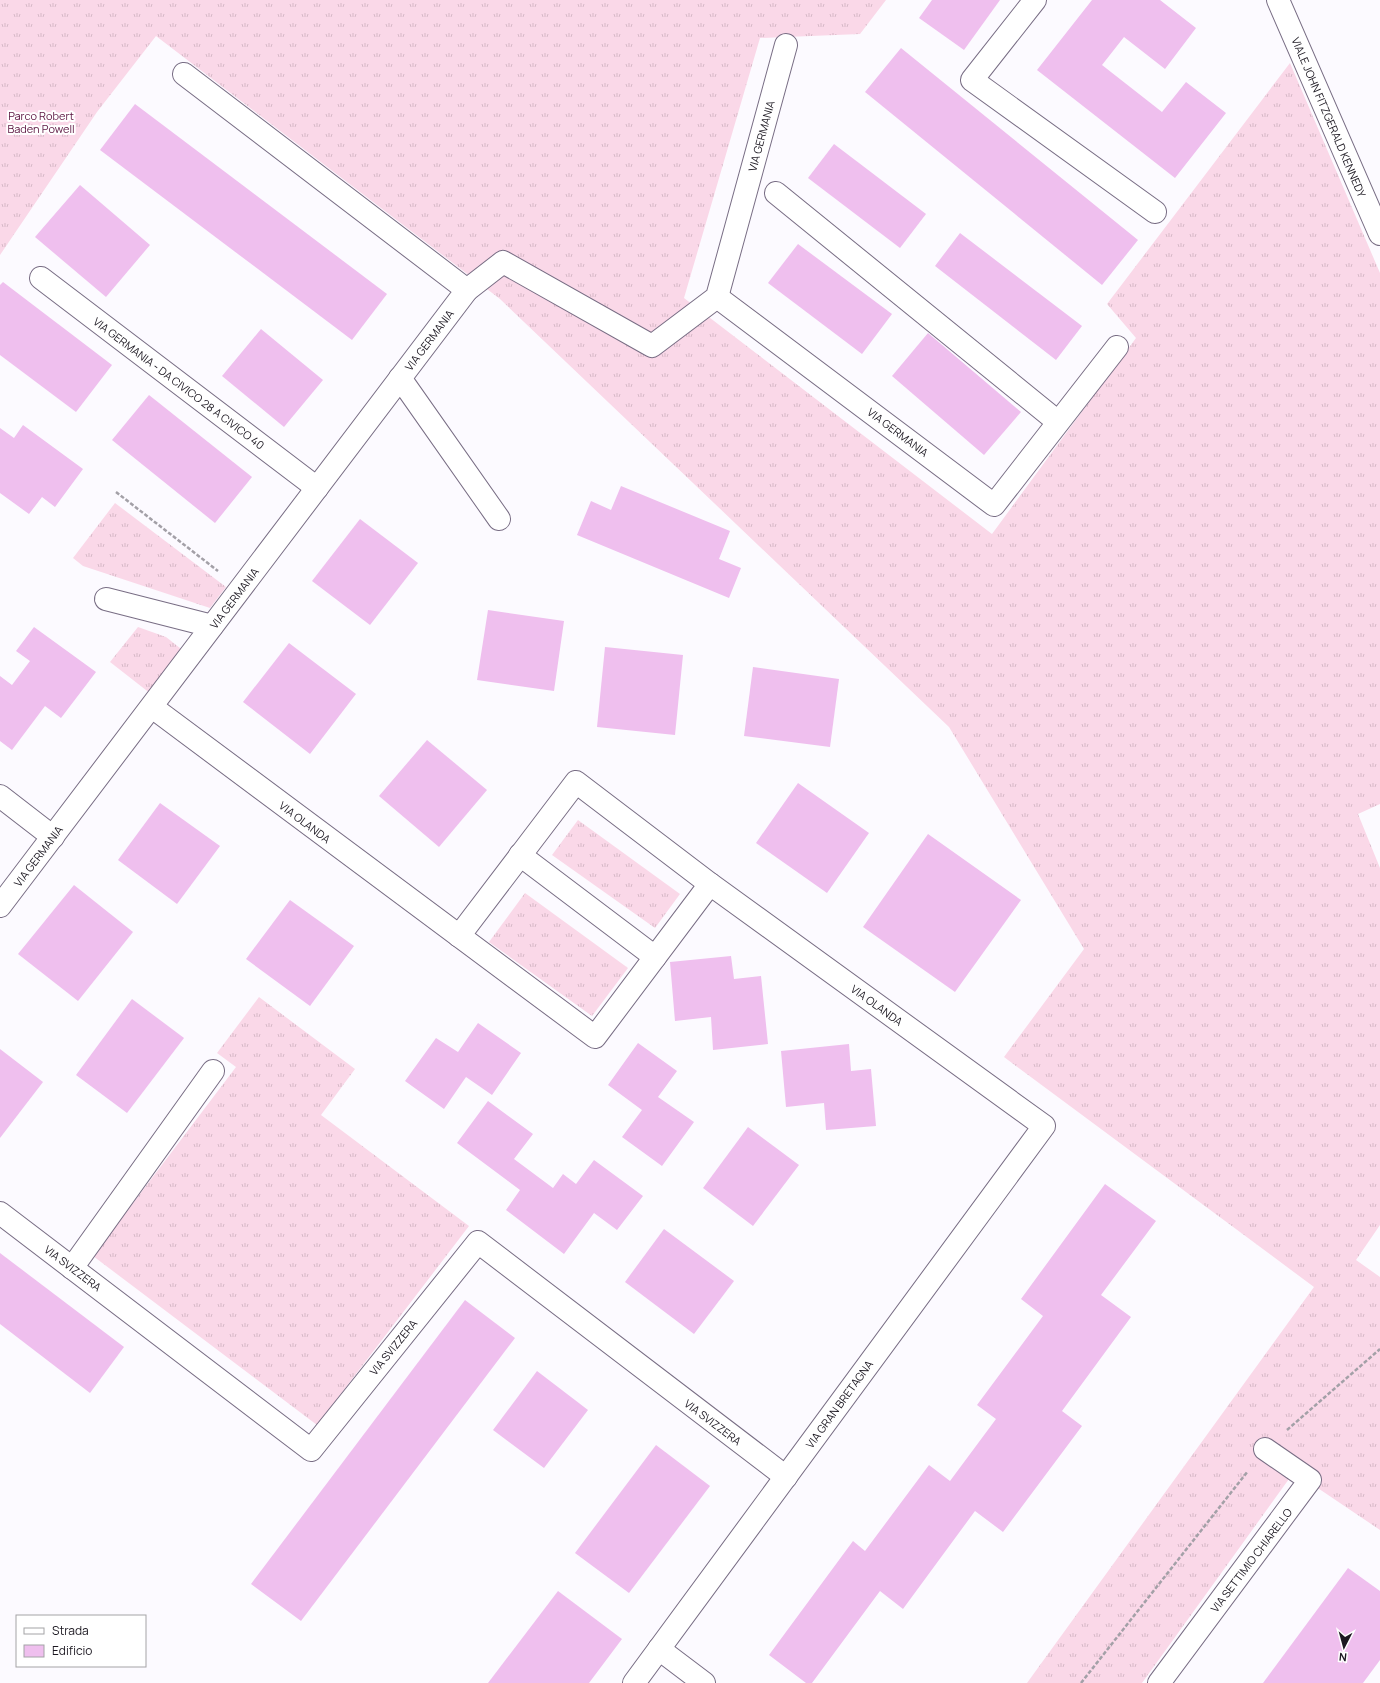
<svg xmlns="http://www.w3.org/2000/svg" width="1380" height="1683" font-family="Manrope,sans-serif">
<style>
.grass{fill:url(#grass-tufts)}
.building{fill:#efbfee}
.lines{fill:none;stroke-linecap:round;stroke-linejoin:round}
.minor-casing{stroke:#786d84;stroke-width:24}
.path{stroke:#a3a0a7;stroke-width:2.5;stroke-dasharray:4 2;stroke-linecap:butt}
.minor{stroke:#fff;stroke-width:22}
.labels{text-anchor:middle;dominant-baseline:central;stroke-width:4;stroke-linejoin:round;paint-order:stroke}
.park-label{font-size:11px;fill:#5a133f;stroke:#fff}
.street-label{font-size:11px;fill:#1c1821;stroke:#fff}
</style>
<defs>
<pattern id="grass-tufts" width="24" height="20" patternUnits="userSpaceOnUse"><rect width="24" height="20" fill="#fad8e8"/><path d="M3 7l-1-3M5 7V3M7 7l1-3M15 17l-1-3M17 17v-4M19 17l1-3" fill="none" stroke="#d6b9c7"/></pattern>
</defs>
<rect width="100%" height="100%" fill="#fcfaff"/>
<g class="grass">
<path d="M0,0H886L860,34L760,38L684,298L992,534L1136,338L1107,304L1290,63L1380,273V804L1358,814L1380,868V1225L1356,1260L1380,1277V1530L1294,1472L1142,1683H1027L1314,1287L1004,1057L1084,949L949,727L500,299L156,36L97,112L0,255Z"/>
<path d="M115,503L226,587L210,608L83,566L73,558Z"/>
<path d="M138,627L166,637L185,652L151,694L110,662Z"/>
<path d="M578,820L680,894L655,928L552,855Z"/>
<path d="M525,893L628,968L592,1016L489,942Z"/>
<path d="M259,997L355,1069L321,1115L469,1226L317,1425L93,1256L236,1067L217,1053Z"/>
</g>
<g class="building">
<path d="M932,0H1000L964,50L919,18Z"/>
<path d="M1092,0H1160L1196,28L1165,69L1124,37L1102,65L1162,112L1186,82L1226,113L1175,178L1037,70Z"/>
<path d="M901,48L1138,240L1102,285L865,92Z"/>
<path d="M135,104L387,294L352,340L100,150Z"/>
<path d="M834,144L926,214L900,248L808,178Z"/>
<path d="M80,185L150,245L106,297L35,237Z"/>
<path d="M960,233L1082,326L1056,360L935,266Z"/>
<path d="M798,244L892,314L862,354L768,283Z"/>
<path d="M3,282L112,365L76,412L0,355V285Z"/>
<path d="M261,329L323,380L284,427L222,376Z"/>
<path d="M928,333L1021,412L984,455L892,376Z"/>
<path d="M149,395L252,477L215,523L112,440Z"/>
<path d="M23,425L83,469L55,507L42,497L29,514L0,493V428L14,438Z"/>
<path d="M621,486L730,531L719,559L741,568L729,598L577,535L591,501L611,510Z"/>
<path d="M360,519L418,563L370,625L312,581Z"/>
<path d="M488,610L564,621L554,691L477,680Z"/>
<path d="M34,627L96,672L61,718L45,706L12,750L0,741V676L12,685L30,661L16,651Z"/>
<path d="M289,643L356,694L310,754L243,702Z"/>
<path d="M605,647L683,655L675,735L597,727Z"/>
<path d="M753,667L839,679L830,747L744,736Z"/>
<path d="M427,740L487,790L439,847L379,796Z"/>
<path d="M798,783L869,833L827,893L756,843Z"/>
<path d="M160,803L220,846L177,904L118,860Z"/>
<path d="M928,834L1021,900L955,992L863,927Z"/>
<path d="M74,885L133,932L78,1001L18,954Z"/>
<path d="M290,900L354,946L310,1006L246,959Z"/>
<path d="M731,956L734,979L761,976L768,1044L713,1050L711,1017L675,1021L670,962Z"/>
<path d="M132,999L184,1038L127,1113L76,1075Z"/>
<path d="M478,1023L521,1053L492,1095L466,1077L444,1109L405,1081L436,1038L458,1052Z"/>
<path d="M638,1043L677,1071L658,1097L694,1122L662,1166L622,1137L642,1110L608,1085Z"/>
<path d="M849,1044L851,1071L871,1069L876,1126L826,1130L824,1103L786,1107L781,1051Z"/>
<path d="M0,1049L43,1082L0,1138Z"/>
<path d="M488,1101L533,1134L514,1159L553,1188L563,1174L576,1184L594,1160L643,1196L617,1230L594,1213L564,1254L506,1210L520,1190L457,1143Z"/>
<path d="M748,1127L799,1165L753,1226L703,1188Z"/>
<path d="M1105,1184L1156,1221L1101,1295L1131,1317L1062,1411L1082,1426L1003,1532L975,1511L903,1609L880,1591L812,1683H806L769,1655L853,1541L865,1551L929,1465L950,1481L996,1419L977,1405L1043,1316L1021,1299Z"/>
<path d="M664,1229L734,1281L694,1334L625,1282Z"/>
<path d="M0,1253L124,1347L90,1393L0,1324Z"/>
<path d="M465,1300L515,1338L301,1621L251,1584Z"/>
<path d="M537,1371L588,1410L544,1468L493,1430Z"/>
<path d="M656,1445L710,1486L629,1593L575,1553Z"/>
<path d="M1348,1568L1380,1591V1660L1363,1683H1263Z"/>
<path d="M558,1591L622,1639L589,1683H488Z"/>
</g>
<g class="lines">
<g class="minor-casing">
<g id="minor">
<path d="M1035,0L972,80L1155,212"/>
<path d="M1278,0L1380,234"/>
<path d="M776,193L1058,422"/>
<path d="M41,278L317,488"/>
<path d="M467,290L503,262L652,346L717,297L786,45"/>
<path d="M717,297L994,505L1117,347"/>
<path d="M400,378L499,519"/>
<path d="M106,599L212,626"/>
<path d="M152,707L595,1037L710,884L1044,1126L634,1683"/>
<path d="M0,796L53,837"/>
<path d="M520,855L655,957"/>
<path d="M0,906L467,290L184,74"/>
<path d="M459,936L576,782L710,884"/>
<path d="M0,1213L311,1450L478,1242L786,1477"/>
<path d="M72,1268L213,1071"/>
<path d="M659,1649L704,1683"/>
<path d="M1159,1683L1310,1480L1265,1449"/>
</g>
</g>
<g class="path">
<path d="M116,492L218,571"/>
<path d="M1287,1430L1380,1349"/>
<path d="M1081,1683L1248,1471"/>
</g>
<use href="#minor" class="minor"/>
</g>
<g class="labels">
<g class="park-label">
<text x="41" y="115">Parco Robert<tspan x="41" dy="13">Baden Powell</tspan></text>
</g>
<g class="street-label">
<text transform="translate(1329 117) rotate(67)">VIALE JOHN FITZGERALD KENNEDY</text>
<text transform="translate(761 136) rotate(-75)">VIA GERMANIA</text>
<text transform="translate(429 340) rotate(-53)">VIA GERMANIA</text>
<text transform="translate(179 383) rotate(37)">VIA GERMANIA - DA CIVICO 28 A CIVICO 40</text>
<text transform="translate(898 432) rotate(37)">VIA GERMANIA</text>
<text transform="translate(234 598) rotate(-53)">VIA GERMANIA</text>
<text transform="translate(305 822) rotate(37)">VIA OLANDA</text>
<text transform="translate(38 856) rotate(-53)">VIA GERMANIA</text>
<text transform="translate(877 1005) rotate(36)">VIA OLANDA</text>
<text transform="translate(73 1268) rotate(37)">VIA SVIZZERA</text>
<text transform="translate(393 1347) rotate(-51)">VIA SVIZZERA</text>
<text transform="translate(839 1404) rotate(-54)">VIA GRAN BRETAGNA</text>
<text transform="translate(713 1422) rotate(37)">VIA SVIZZERA</text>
<text transform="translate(1251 1560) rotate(-53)">VIA SETTIMIO CHIARELLO</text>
</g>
</g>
<rect x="16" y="1615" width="130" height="52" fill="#ffffff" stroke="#a4a3a6"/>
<rect x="24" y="1628" width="20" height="6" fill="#ffffff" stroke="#a4a3a6"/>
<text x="52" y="1635" font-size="12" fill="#1c1821">Strada</text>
<rect x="24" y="1645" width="20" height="12" fill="#efbfee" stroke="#a4a3a6"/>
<text x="52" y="1655" font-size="12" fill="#1c1821">Edificio</text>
<g transform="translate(1344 1647) rotate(186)" stroke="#ffffff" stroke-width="3" paint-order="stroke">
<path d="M0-3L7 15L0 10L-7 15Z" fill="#1c1821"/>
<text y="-6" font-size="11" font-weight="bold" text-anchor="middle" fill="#1c1821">N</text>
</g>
</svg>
